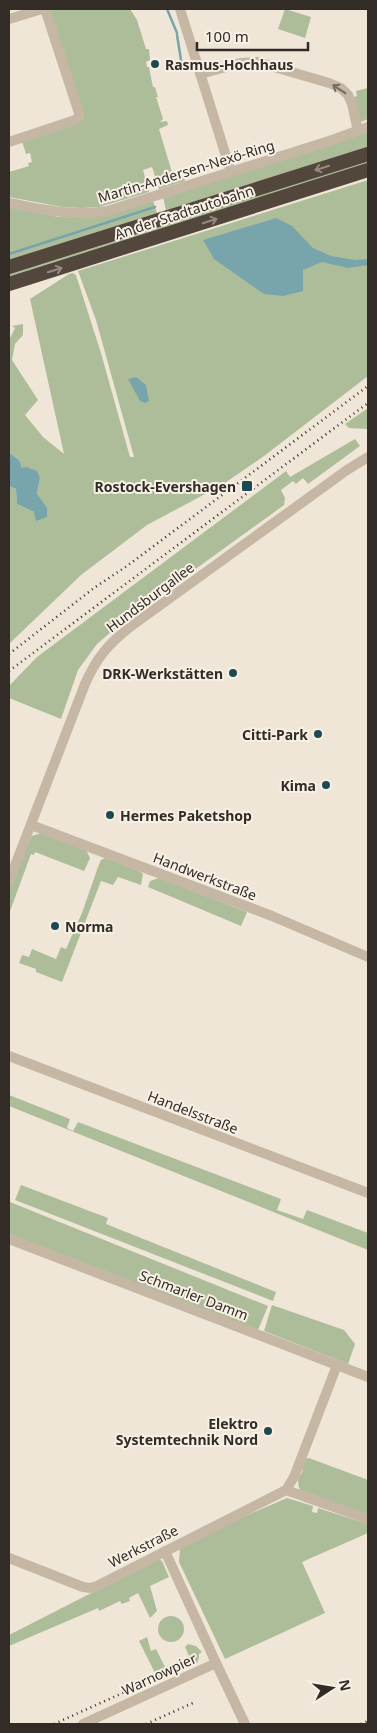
<svg xmlns="http://www.w3.org/2000/svg" width="377" height="1733" font-family="'Noto Sans',sans-serif">
<style>
.green{fill:#aebd99}
.water{fill:#78a4ab}
.lines{fill:none;stroke-linecap:round;stroke-linejoin:round}
.stream{stroke:#78a4ab;stroke-width:2.5}
.minor{stroke:#c6b7a5;stroke-width:10}
.highway{stroke:#53463d;stroke-width:14}
.rail{stroke:#322b26;stroke-width:2.5;stroke-dasharray:1 4;stroke-linecap:butt}
.oneway{stroke:#756a5f}
.oneway2{stroke:#958a80}
.poi-dot{fill:#1e4951;stroke:#f7f0e4;stroke-width:2}
.labels{text-anchor:middle;dominant-baseline:central;stroke-width:4;stroke-linejoin:round;paint-order:stroke}
.poi-label{font-size:14px;font-weight:bold;fill:#322b26;stroke:#f7f0e4;text-anchor:end}
.street-label{font-size:14px;fill:#322b26;stroke:#f7f0e4}
</style>
<rect width="100%" height="100%" fill="#efe6d8"/>
<g class="green">
<path d="M45,9H130L137,20L146,49H149L150,60L146,62L147,67H149L153,87H155L158,97H156L163,119L160,122L167,121L168,125L159,129L174,179L184,177L185,181L159,189L152,167L143,170L149,192L99,207L82,208L62,207L9,197V172L29,166L28,163L32,162L30,153L26,154L21,138L79,117Z"/>
<path d="M285,9L311,17L305,38L278,29Z"/>
<path d="M368,88V119L358,123L352,98L357,96L356,91Z"/>
<path d="M368,131V148L9,263V230L10,229L9,226V207L59,217L90,218L153,201L157,213L166,210L163,197Z"/>
<path d="M368,159V164L9,278V273Z"/>
<path d="M368,180V376L264,456L222,485L147,525L81,575L9,644V486L16,489L17,504L34,512L40,478L21,469L17,458L9,453V340L15,328L12,326L23,324V335L15,344L12,360L38,400L25,415L43,437L64,454L30,299L69,274L73,273L76,275L101,353L130,457H134L96,320L78,271Z"/>
<path d="M368,408V429L349,428L345,424Z"/>
<path d="M355,439L360,446L308,484L303,478L296,484L293,481L281,490L285,498L284,505L125,620L97,644L78,670L61,719L9,698V686L37,657L286,471L290,477Z"/>
<path d="M38,834H43L86,850L90,858L84,871L35,852L34,855L31,854L9,914V888L26,844L32,836Z"/>
<path d="M105,858L139,871L143,874L141,885L118,877L113,885L101,881L62,982L36,972V969L19,963L22,955L29,957L32,949L56,959L61,947L66,949L82,913L98,867L101,860Z"/>
<path d="M159,878L247,912L241,926L148,887L150,881Z"/>
<path d="M9,1095L70,1119L67,1128L73,1131L78,1122L281,1199L277,1210L303,1219L307,1210L368,1233V1250L9,1106Z"/>
<path d="M21,1185L108,1218L106,1224L276,1292L273,1301L15,1200Z"/>
<path d="M10,1202L268,1306L258,1330L9,1234Z"/>
<path d="M272,1305L344,1330L355,1344L348,1364L264,1331Z"/>
<path d="M309,1458L368,1480V1515L300,1490C296,1478 299,1479 303,1470L302,1469L305,1459Z"/>
<path d="M287,1498L313,1506L312,1512L317,1513L318,1508L368,1524V1533L302,1562L325,1613L225,1659L179,1562L180,1549L229,1523Z"/>
<path d="M158,1559L162,1561L169,1577L150,1586L157,1611L150,1618L138,1593L129,1598L130,1601L122,1604L120,1601L99,1611L98,1608L9,1646V1635Z"/>
<circle cx="171" cy="1629" r="13"/>
<path d="M147,1637L151,1651L156,1649L165,1667L189,1656L185,1647L188,1644L196,1646L202,1652L199,1654V1658L197,1663L156,1682V1675L139,1641Z"/>
</g>
<g class="water">
<path d="M276,218L292,226L313,248L331,256L355,260L368,259V265L348,268L322,262L303,270V291L283,296L264,294L214,259L203,240Z"/>
<path d="M136,377L146,385L149,401L145,403L140,401L128,379Z"/>
<path d="M9,453C16,457 21,460 21,468L26,467L37,471L40,478L37,494L47,508V517L36,521L34,512L17,504L16,489L9,486Z"/>
</g>
<g class="lines">
<g class="stream">
<path d="M167,9L177,33"/>
<path d="M177,35L181,60"/>
<path d="M182,62V68"/>
<path d="M9,254L155,207"/>
</g>
<g class="minor">
<path d="M180,9L231,172"/>
<path d="M9,19L42,9"/>
<path d="M200,74L241,63L257,62L329,83L341,88L348,95L352,104L358,131"/>
<path d="M9,142L75,120L79,117V113L45,9"/>
<path d="M9,203C42,209 73,217 107,211L329,141L368,127"/>
<path d="M31,825L272,916L368,957"/>
<path d="M9,881L85,684C96,659 108,644 130,627L347,470L368,457"/>
<path d="M9,1056L368,1193"/>
<path d="M9,1239L368,1377"/>
<path d="M286,1490L368,1519"/>
<path d="M9,1558L83,1587L90,1588L97,1586L286,1490L294,1477L337,1365"/>
<path d="M216,1663L245,1724"/>
<path d="M83,1724L216,1663L165,1551"/>
</g>
<g class="highway">
<path d="M9,267L368,154"/>
<path d="M9,284L368,170"/>
</g>
<g class="rail">
<path d="M9,654L94,588L127,566L368,386"/>
<path d="M9,671L368,403"/>
<path d="M54,1724L189,1663"/>
<path d="M146,1724L193,1703"/>
<path d="M361,1724L368,1721"/>
</g>
</g>
<defs><path id="oneway-shaft" d="M-6 0H5M1.5-3L5.5 0L1.5 3" fill="none" stroke-width="1.6" stroke-linecap="round" stroke-linejoin="round" transform="scale(1.25)"/></defs>
<use class="oneway" href="#oneway-shaft" transform="translate(339 89) rotate(-147)"/>
<g class="oneway2">
<use href="#oneway-shaft" transform="translate(322 168) rotate(162)"/>
<use href="#oneway-shaft" transform="translate(210 221) rotate(-18)"/>
<use href="#oneway-shaft" transform="translate(55 270) rotate(-17)"/>
</g>
<g class="poi-dot">
<circle cx="155" cy="64" r="5"/>
<rect x="241" y="480" width="12" height="12" rx="2.5"/>
<circle cx="233" cy="673" r="5"/>
<circle cx="318" cy="734" r="5"/>
<circle cx="326" cy="785" r="5"/>
<circle cx="110" cy="815" r="5"/>
<circle cx="55" cy="926" r="5"/>
<circle cx="268" cy="1431" r="5"/>
</g>
<g class="labels">
<g class="poi-label">
<text x="165" y="64" text-anchor="start">Rasmus-Hochhaus</text>
<text x="236" y="486">Rostock-Evershagen</text>
<text x="223" y="673">DRK-Werkstätten</text>
<text x="308" y="734">Citti-Park</text>
<text x="316" y="785">Kima</text>
<text x="120" y="815" text-anchor="start">Hermes Paketshop</text>
<text x="65" y="926" text-anchor="start">Norma</text>
<text x="258" y="1423">Elektro<tspan x="258" dy="16">Systemtechnik Nord</tspan></text>
</g>
<g class="street-label">
<text transform="translate(186 171) rotate(-17)">Martin-Andersen-Nexö-Ring</text>
<text transform="translate(184 212) rotate(-18)">An der Stadtautobahn</text>
<text transform="translate(150 597) rotate(-37)">Hundsburgallee</text>
<text transform="translate(205 876) rotate(21)">Handwerkstraße</text>
<text transform="translate(193 1112) rotate(21)">Handelsstraße</text>
<text transform="translate(194 1295) rotate(21)">Schmarler Damm</text>
<text transform="translate(143 1546) rotate(-27)">Werkstraße</text>
<text transform="translate(159 1674) rotate(-25)">Warnowpier</text>
</g>
</g>
<rect width="377" height="1733" fill="none" stroke="#322b26" stroke-width="20"/>
<g transform="translate(332 1688) rotate(78)" stroke="#f7f0e4" stroke-width="4" paint-order="stroke">
<path d="M0-4L9 19L0 12L-9 19Z" fill="#322b26"/>
<text y="-8" font-size="14" font-weight="bold" text-anchor="middle" fill="#322b26">N</text>
</g>
<path d="M197 42v8h111v-8" fill="none" stroke="#322b26" stroke-width="2.5"/>
<text x="205" y="42" font-size="15" fill="#322b26" stroke="#f7f0e4" stroke-width="4" paint-order="stroke">100 m</text>
</svg>
